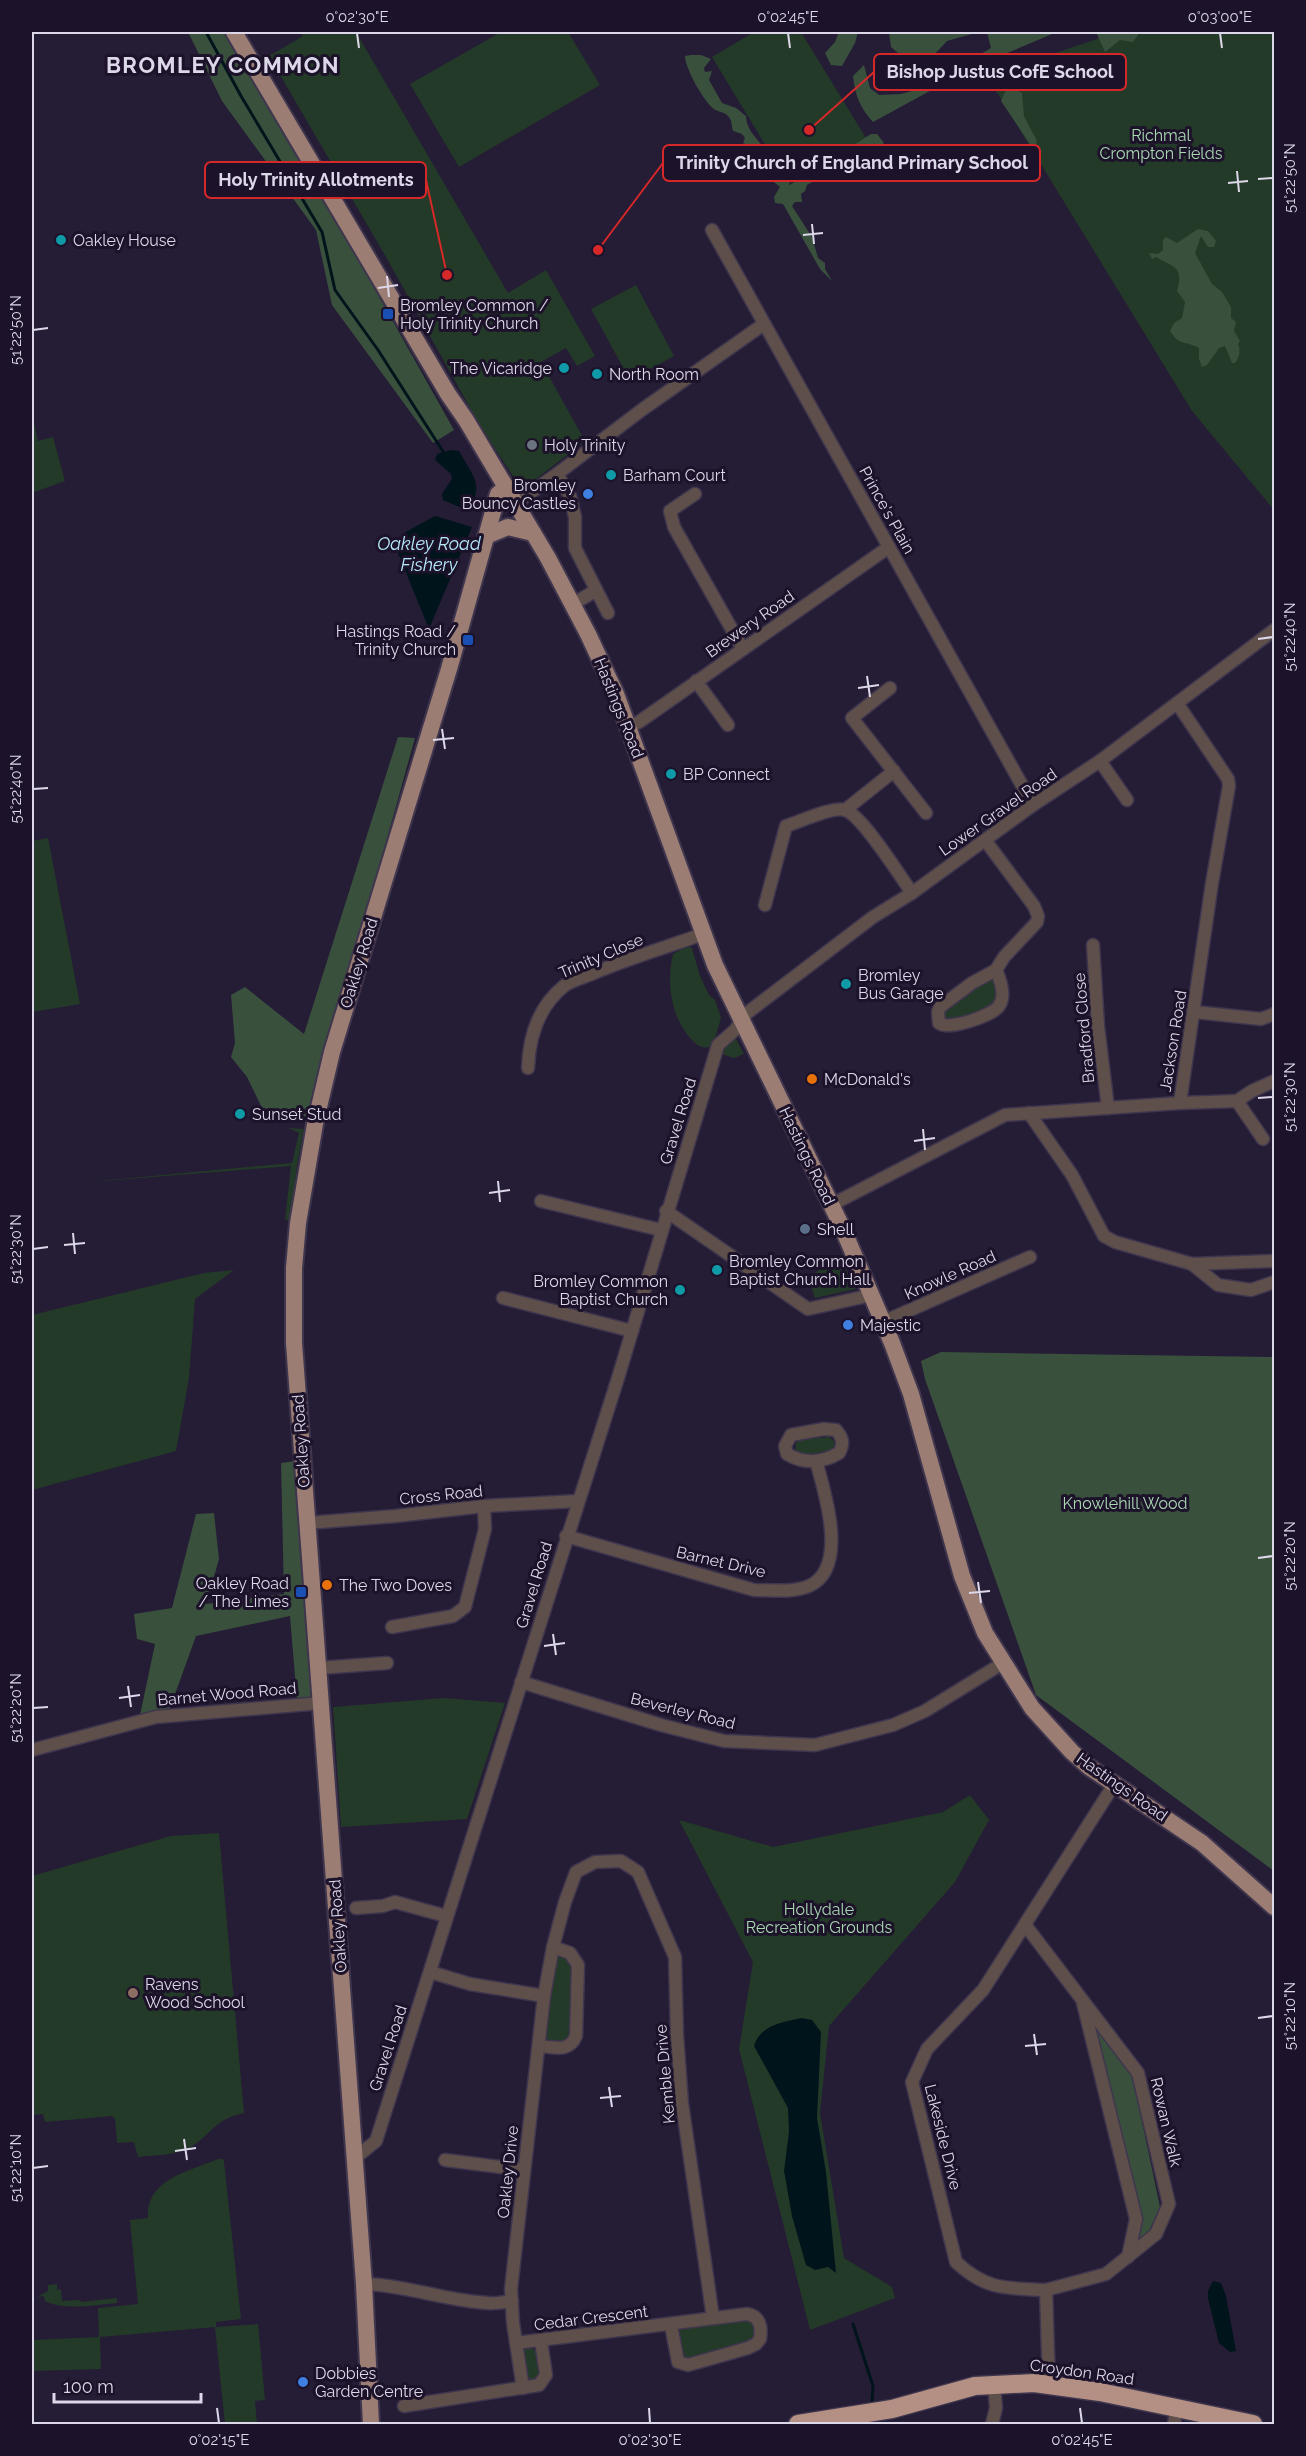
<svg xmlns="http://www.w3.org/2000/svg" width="1306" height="2456" font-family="Raleway,sans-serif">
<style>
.green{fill:#243a28}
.forest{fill:#39503d}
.water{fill:#00141b}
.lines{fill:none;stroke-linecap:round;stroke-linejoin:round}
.stream{stroke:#00141b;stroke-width:3}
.minor-casing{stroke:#3f364e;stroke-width:15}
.major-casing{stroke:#3f364e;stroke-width:20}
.highway-casing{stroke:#3f364e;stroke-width:21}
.minor{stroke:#5e4f4b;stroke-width:12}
.major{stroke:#9b7d74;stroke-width:16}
.highway{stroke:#b38f84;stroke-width:18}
.ticks{fill:none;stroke:#ddd8e9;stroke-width:2}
.culture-dot{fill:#0f9aa8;stroke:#1c122a;stroke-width:2}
.transit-dot{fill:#1a4fb4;stroke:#1c122a;stroke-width:2}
.worship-dot{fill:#6b7280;stroke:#1c122a;stroke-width:2}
.shop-dot{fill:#3f7fe0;stroke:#1c122a;stroke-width:2}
.food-dot{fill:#e8710a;stroke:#1c122a;stroke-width:2}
.service-dot{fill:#5c6f8a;stroke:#1c122a;stroke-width:2}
.education-dot{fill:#8d6e63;stroke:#1c122a;stroke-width:2}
.labels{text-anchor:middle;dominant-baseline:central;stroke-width:6;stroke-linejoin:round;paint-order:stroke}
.park-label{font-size:16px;fill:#a9d8b1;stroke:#1c122a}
.poi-label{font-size:16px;fill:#ddd8e9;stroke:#1c122a;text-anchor:start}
.street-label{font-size:16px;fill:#ddd8e9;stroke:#1c122a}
.water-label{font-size:18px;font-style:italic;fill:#b5e9fa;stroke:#1c122a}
.district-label{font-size:22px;font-weight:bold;letter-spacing:1.5px;fill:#ddd8e9;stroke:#1c122a}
.leader{fill:none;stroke:#d62828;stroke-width:2}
.callout-dot{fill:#d62828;stroke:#1c122a;stroke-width:2}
.callout{fill:#1c122a;stroke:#d62828;stroke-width:2}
.callout-label{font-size:18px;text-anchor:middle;font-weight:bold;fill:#ddd8e9}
.neatline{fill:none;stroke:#ddd8e9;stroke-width:2}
.ticks-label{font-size:15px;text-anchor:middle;fill:#ddd8e9}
</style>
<rect width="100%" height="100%" fill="#251c35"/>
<g class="green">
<path d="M300,32H356L508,293L546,270L595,356L577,366L566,348L541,362L585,441L522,490L479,424L386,257L269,56L303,36Z"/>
<path d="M501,32H568L600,85L459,167L410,84Z"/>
<path d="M754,32H801L866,138L789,184L712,57Z"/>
<path d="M1118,32H1274V510L1192,411L987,76Z"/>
<path d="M636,285L674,356L630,380L591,309Z"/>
<path d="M32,413L38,441L53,437L65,481L32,493Z"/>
<path d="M48,838L80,1004L32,1012V841Z"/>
<path d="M687,946L692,948L700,976L709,995L715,1000L721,1018L713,1045C704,1050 699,1047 692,1040C671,1018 666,983 673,954Z"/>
<path d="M990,978L995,982L997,996L995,1004L969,1016L945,1022L943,1010Z"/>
<path d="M734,1039H736L744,1054L734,1058L722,1054L727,1044Z"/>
<path d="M288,1128L304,1129L297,1165L291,1219L285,1220L291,1166L78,1183L292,1163L299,1133Z"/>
<path d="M840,1257L856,1289L815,1298L808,1277Z"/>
<path d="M234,1270L195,1299L189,1378L176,1451L32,1490V1315L204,1273Z"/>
<path d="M829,1437L835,1442L833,1449L830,1451L803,1455L795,1451L796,1443L799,1440Z"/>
<path d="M444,1698L505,1703L467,1819L341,1827L333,1707Z"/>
<path d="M970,1795L989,1820L955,1882L829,2026L820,2113L844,2258L892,2287L895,2298L810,2330L739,2049L753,1962L679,1820L773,1847L943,1812Z"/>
<path d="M219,1833L244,2113C216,2119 215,2130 194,2145C178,2156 155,2155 138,2157L134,2142L117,2143L115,2119L112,2116L45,2122L43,2114L32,2115V1876L171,1836Z"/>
<path d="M558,1955L566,1957L574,1964L571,2038L563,2044L548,2043L546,2038L556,1956Z"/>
<path d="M218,2159H223L224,2162L241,2319L216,2322V2327L258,2324L265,2400L255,2401L257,2424H225L215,2327L100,2337L101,2369L32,2371V2340L99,2337L98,2308L138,2304L130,2220L148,2218C145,2180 189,2171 218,2159Z"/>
<path d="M57,2284V2290L61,2289L62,2301L80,2300L81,2302L117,2298V2303C94,2305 66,2311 45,2301L44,2296L37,2297L48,2291V2285Z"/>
<path d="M744,2318L752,2319L757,2334L753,2340L693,2359L685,2360L680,2355L677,2331L680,2330Z"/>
<path d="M528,2348L536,2350L542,2374L539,2381H528L522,2354L523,2350Z"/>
</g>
<g class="forest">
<path d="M188,32H225L269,101L454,430L433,443L332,305L316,230L222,101Z"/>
<path d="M839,32H858L855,43L842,66L831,65L825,53L835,42Z"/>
<path d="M889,32H979L947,41L919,71L891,47Z"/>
<path d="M987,32H1057L972,68L873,122C860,108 855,95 853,76L864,65L870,88L879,95L901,94L926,87L931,73L958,67L991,48Z"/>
<path d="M1096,32H1140L1133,42L1120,40L1105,52Z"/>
<path d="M691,55H701L711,59L704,68L705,72L712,71L709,80L722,103L736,108L746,116C747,132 757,137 765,150C773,162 777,173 789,182V185L818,169L829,164V161L871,134H877L884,143C876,151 869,155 858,153L835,168H826L822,176L807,185L805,191L801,194L802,202H795L792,206L812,237L818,258L825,263V269L832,281L820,269L783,204L775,203L774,197L780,187C777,184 772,181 769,177C757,163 763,152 743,143L745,138L742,134L733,131C731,126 733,120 727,115C724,112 718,112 714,109C704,102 685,68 685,56Z"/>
<path d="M1015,89L1022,93L1024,116L1037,141L1034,150L1001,101L1006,90Z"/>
<path d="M1198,229L1208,231L1216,241L1214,247H1208L1201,236L1195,253L1212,284L1222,292L1231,307V318L1236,322L1234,331L1240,341L1238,344C1241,350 1239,358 1235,363H1232L1225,346L1219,348L1207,365L1202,367L1199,359V348C1185,340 1180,347 1170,331L1174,323L1182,318L1185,302L1177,291C1184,266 1174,268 1156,257L1152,259L1149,253L1158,254L1163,250V240L1166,237L1177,243Z"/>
<path d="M398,737L415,738L309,1118L306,1121L289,1120L276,1117L263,1110L247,1077L231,1057L235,1043L231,995L245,987L304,1034Z"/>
<path d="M941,1352L1274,1357V1871L1036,1695L925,1379L921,1361Z"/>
<path d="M295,1461L313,1697L297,1700L290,1616L196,1636L170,1708L140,1715L155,1644L137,1639L134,1614L172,1608L196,1514L214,1513L219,1559L206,1604L284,1594L281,1463Z"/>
<path d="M1094,2024L1132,2074L1160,2207L1149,2231L1138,2240L1142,2217Z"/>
</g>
<g class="water">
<path d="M451,450L459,451C473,477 484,482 469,511L443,500L442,494L452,479L451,474L435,460L437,454Z"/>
<path d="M435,516L472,527L429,629L398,553L404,533Z"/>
<path d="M802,2018L812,2020L821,2032L817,2118L826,2172L836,2273L828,2267L815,2270L806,2265L792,2216L784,2171L789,2132L788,2108L754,2046C760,2025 783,2022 802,2018Z"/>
<path d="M1213,2281L1221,2283L1226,2296L1236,2351L1230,2352L1219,2343L1208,2298V2291Z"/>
</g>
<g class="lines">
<g class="stream">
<path d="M206,32L241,96L322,232L335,290L378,350L444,453"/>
<path d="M853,2324L873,2386L872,2403"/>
</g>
<g class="minor-casing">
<g id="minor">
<path d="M712,230L1033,805"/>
<path d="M695,494L670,511L674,527L743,649"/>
<path d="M516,503L557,474"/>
<path d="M573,604L595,591"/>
<path d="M608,613L575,548V517L570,496L557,474L643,409L764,324"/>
<path d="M696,681L728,725"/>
<path d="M890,688L852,718L926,813"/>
<path d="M629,727L639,722L889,547"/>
<path d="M1100,761L1127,800"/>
<path d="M845,810L894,771"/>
<path d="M985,840L1034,906L1038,916L1037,922L1004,957L996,970L972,983L940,1007L938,1012L939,1023C949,1031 993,1015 999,1006C1006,996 1000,979 996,970"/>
<path d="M765,905L786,826C799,822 833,806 845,810C862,815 900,876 912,893"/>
<path d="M1093,945L1098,1026L1108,1108"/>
<path d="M1195,1012L1261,1019L1274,1014"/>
<path d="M528,1068C529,1037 538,1007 564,986C572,980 585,977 594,973C629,958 667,947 703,934"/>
<path d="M1237,1101L1252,1091L1274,1081"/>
<path d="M1180,1103L1237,1101L1263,1139"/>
<path d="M1029,1113L1072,1175L1104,1236L1115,1242L1192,1264L1218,1285L1251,1290L1274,1282"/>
<path d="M541,1201L661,1230"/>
<path d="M831,1205L1005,1115L1180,1103L1212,883L1229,786L1228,779L1177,703"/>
<path d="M666,1211L808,1309L872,1295"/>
<path d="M1192,1264L1274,1261"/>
<path d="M503,1298L632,1331"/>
<path d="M883,1322L1030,1257"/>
<path d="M824,1429L836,1430C843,1438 844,1444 839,1453C822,1463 804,1464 787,1454L785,1446L791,1435Z"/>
<path d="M307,1523L396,1516L484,1506L578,1501"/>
<path d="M566,1536L754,1590C771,1590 792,1593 809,1586C849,1568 825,1493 816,1461"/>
<path d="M392,1627L453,1616L465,1607L485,1529L484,1506"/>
<path d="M319,1668L387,1663"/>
<path d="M521,1682L661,1725L724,1741L815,1745L893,1725L925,1711L1003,1663"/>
<path d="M32,1750L156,1717L321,1703"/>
<path d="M356,1908L383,1906L395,1902L446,1916"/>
<path d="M1026,1926L1138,2073L1169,2204L1156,2234L1106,2274L1046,2290"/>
<path d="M430,1972L470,1984L544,1996"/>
<path d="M1083,2003L1136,2219L1128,2257"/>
<path d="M539,2046C554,2047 569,2053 576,2036L578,1965L570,1953L553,1947"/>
<path d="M355,2154H360L376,2141L618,1378L718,1045L735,1030L747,1013L873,917L912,893L1033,805L1100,761L1274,630"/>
<path d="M445,2160L524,2170"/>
<path d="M364,2284C407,2285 446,2301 488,2303C496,2304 504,2302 512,2301"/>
<path d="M516,2343L747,2314C760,2316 762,2327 760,2339L756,2344L748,2348L688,2365L678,2362L671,2325"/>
<path d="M1049,2384L1046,2290C1007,2288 987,2291 956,2262L912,2082L927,2049L983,1990L1115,1783"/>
<path d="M523,2388L513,2323L511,2289L544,1996L553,1947L565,1902L576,1872L595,1862L621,1861L638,1872L675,1957L677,2035L682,2103L713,2318"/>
<path d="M404,2406L539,2385L546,2375L541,2341"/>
<path d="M992,2424L996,2408L994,2384"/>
<path d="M1174,2424L1177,2407"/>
</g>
</g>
<g class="major-casing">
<g id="major">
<path d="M234,32L448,394L466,420L548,558L588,634L616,694L715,965L842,1227L892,1343L911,1394L962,1576L985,1633L1032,1708L1072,1752L1089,1767L1202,1843L1274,1907"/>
<path d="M486,536L508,527L533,533"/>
<path d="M371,2424L364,2284L294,1343V1268L298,1223L315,1124L332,1052L449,669L498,494L507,487"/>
</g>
</g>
<g class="highway-casing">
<path id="highway" d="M798,2424L892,2409L975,2386L1034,2383L1100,2392L1253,2424"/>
</g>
<use href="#minor" class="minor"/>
<use href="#major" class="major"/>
<use href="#highway" class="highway"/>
</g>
<path class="ticks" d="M357,33L359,48M788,33L790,48M1220,33L1222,48M1237,171L1239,192M1258,179L1273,178M1228,183L1248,181M812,224L814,244M803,235L823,233M387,276L389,297M378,288L398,285M33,330L48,328M1258,639L1273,637M867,676L870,697M858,688L879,685M442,729L445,749M433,740L454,738M33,789L48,788M1258,1098L1273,1097M923,1129L925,1150M914,1141L935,1138M498,1181L500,1202M489,1193L510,1190M73,1233L75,1254M64,1245L85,1243M33,1249L48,1247M1258,1558L1273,1556M978,1582L981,1603M969,1593L990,1591M553,1634L556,1655M544,1646L565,1643M128,1686L131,1707M119,1698L140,1695M33,1708L48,1707M1258,2018L1273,2016M1034,2034L1037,2055M1025,2046L1046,2044M609,2087L612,2107M600,2098L621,2096M184,2139L187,2160M175,2151L196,2148M33,2168L48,2166M217,2408L219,2423M649,2408L650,2423M1080,2408L1082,2423"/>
<g class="culture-dot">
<circle cx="61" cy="240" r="6"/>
<circle cx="564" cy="368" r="6"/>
<circle cx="597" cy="374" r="6"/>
<circle cx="611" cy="475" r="6"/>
<circle cx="671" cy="774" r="6"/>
<circle cx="846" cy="984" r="6"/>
<circle cx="240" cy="1114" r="6"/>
<circle cx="717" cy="1270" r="6"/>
<circle cx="680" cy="1290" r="6"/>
</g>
<g class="transit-dot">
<rect x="382" y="308" width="12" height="12" rx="3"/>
<rect x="462" y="634" width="12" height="12" rx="3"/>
<rect x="295" y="1586" width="12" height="12" rx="3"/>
</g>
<circle class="worship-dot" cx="532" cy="445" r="6"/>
<g class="shop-dot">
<circle cx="588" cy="494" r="6"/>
<circle cx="848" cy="1325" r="6"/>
<circle cx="303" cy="2382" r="6"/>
</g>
<g class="food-dot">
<circle cx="812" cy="1079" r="6"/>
<circle cx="327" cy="1585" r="6"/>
</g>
<circle class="service-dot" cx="805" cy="1229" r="6"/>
<circle class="education-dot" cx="133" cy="1993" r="6"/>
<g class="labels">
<g class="park-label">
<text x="1161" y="135">Richmal<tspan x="1161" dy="18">Crompton Fields</tspan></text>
<text x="1125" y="1503">Knowlehill Wood</text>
<text x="819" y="1909">Hollydale<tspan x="819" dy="18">Recreation Grounds</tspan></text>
</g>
<g class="poi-label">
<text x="73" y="240">Oakley House</text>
<text x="400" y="305">Bromley Common /<tspan x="400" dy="18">Holy Trinity Church</tspan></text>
<text x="552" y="368" text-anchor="end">The Vicaridge</text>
<text x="609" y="374">North Room</text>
<text x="544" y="445">Holy Trinity</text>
<text x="623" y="475">Barham Court</text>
<text x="576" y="485" text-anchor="end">Bromley<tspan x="576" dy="18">Bouncy Castles</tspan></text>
<text x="456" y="631" text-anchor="end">Hastings Road /<tspan x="456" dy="18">Trinity Church</tspan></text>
<text x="683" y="774">BP Connect</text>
<text x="858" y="975">Bromley<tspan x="858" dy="18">Bus Garage</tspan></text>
<text x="824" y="1079">McDonald's</text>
<text x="252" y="1114">Sunset Stud</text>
<text x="817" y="1229">Shell</text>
<text x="729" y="1261">Bromley Common<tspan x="729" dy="18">Baptist Church Hall</tspan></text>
<text x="668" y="1281" text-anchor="end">Bromley Common<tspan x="668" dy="18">Baptist Church</tspan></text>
<text x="860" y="1325">Majestic</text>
<text x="289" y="1583" text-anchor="end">Oakley Road<tspan x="289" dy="18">/ The Limes</tspan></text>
<text x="339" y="1585">The Two Doves</text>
<text x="145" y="1984">Ravens<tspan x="145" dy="18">Wood School</tspan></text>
<text x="315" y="2373">Dobbies<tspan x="315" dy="18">Garden Centre</tspan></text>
</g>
<g class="street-label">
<text transform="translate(887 510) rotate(61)">Prince's Plain</text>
<text transform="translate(750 624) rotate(-35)">Brewery Road</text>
<text transform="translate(619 708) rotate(68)">Hastings Road</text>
<text transform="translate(998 812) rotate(-35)">Lower Gravel Road</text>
<text transform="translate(601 956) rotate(-23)">Trinity Close</text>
<text transform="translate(359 963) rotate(-73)">Oakley Road</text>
<text transform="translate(1084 1028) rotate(-95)">Bradford Close</text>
<text transform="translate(1173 1041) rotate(-81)">Jackson Road</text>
<text transform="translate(678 1121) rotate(-73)">Gravel Road</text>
<text transform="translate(807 1156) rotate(64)">Hastings Road</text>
<text transform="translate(950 1275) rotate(-24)">Knowle Road</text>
<text transform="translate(301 1441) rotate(-94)">Oakley Road</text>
<text transform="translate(441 1495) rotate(-6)">Cross Road</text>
<text transform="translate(721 1562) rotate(13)">Barnet Drive</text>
<text transform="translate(534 1585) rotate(-73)">Gravel Road</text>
<text transform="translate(227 1694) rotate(-5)">Barnet Wood Road</text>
<text transform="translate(683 1711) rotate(14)">Beverley Road</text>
<text transform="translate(1122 1787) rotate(35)">Hastings Road</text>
<text transform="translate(338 1926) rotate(-94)">Oakley Road</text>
<text transform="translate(388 2048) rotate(-72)">Gravel Road</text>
<text transform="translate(665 2074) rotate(-95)">Kemble Drive</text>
<text transform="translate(1166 2122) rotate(77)">Rowan Walk</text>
<text transform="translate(943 2137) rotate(76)">Lakeside Drive</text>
<text transform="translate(508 2172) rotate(-84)">Oakley Drive</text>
<text transform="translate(591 2318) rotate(-7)">Cedar Crescent</text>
<text transform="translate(1082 2372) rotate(8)">Croydon Road</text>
</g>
<g class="water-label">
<text x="429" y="543">Oakley Road<tspan x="429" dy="21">Fishery</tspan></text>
</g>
<g class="district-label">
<text x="223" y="65">BROMLEY COMMON</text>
</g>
</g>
<path class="leader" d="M809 130L874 72M598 250L663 163M447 275L426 180"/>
<g class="callout-dot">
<circle cx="809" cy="130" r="6"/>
<circle cx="598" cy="250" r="6"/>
<circle cx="447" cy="275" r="6"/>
</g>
<g class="callout">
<rect x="874" y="54" width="252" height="36" rx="6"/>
<rect x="663" y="145" width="377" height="36" rx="6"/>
<rect x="205" y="162" width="221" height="36" rx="6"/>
</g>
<g class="callout-label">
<text x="1000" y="78">Bishop Justus CofE School</text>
<text x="852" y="169">Trinity Church of England Primary School</text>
<text x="316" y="186">Holy Trinity Allotments</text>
</g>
<rect width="1306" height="2456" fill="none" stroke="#1c122a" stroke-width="66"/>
<path d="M54 2393v9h147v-9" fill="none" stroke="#ddd8e9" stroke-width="3"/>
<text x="63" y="2393" font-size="18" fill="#ddd8e9" stroke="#1c122a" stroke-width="4.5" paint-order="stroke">100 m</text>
<rect x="33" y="33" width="1240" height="2390" class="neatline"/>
<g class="ticks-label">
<text x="357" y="22">0°02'30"E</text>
<text x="788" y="22">0°02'45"E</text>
<text x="1220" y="22">0°03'00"E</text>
<text transform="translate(1290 178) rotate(-90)" y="5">51°22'50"N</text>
<text transform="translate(16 330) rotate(-90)" y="5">51°22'50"N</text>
<text transform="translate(1290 637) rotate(-90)" y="5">51°22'40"N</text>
<text transform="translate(16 789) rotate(-90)" y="5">51°22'40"N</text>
<text transform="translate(1290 1097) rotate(-90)" y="5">51°22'30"N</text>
<text transform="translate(16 1249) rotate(-90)" y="5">51°22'30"N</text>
<text transform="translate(1290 1556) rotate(-90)" y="5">51°22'20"N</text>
<text transform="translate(16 1708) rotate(-90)" y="5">51°22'20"N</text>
<text transform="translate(1290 2016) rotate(-90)" y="5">51°22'10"N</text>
<text transform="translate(16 2168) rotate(-90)" y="5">51°22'10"N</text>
<text x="219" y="2445">0°02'15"E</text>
<text x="650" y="2445">0°02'30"E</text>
<text x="1082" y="2445">0°02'45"E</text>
</g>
</svg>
